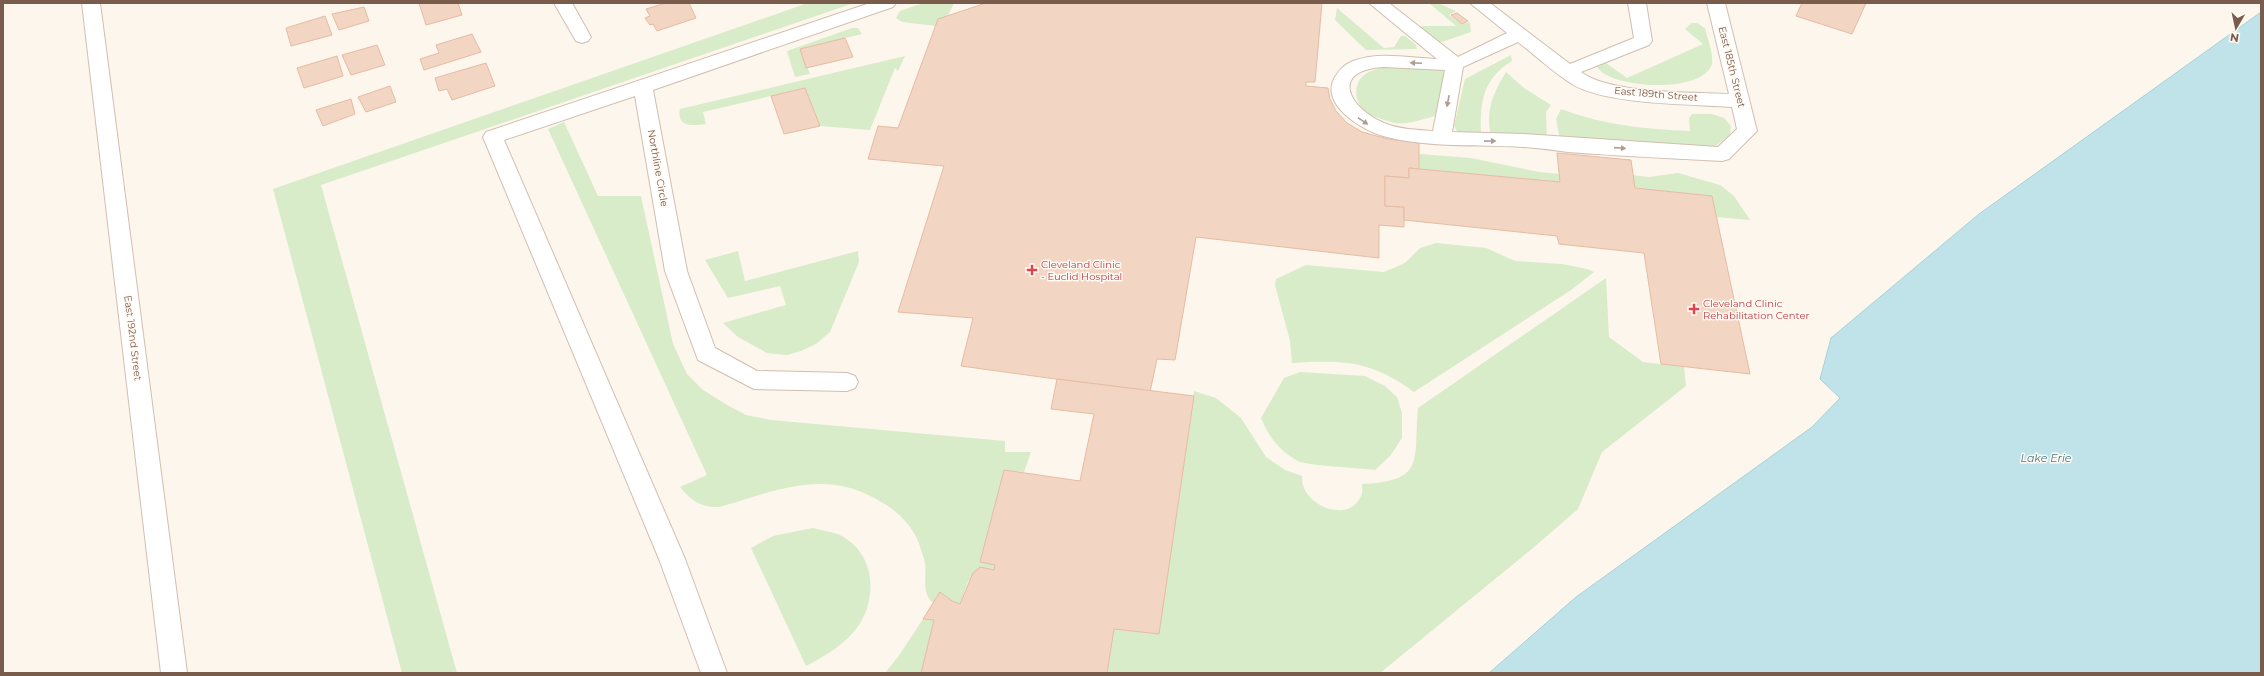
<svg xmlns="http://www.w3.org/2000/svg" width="2264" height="676" font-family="Montserrat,sans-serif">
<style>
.green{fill:#d8ecc9}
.water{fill:#bfe3e8;stroke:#a5d3da}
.building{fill:#f3d5c3;stroke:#e6bba3}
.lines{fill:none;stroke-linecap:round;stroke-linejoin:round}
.minor-casing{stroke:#d1beb0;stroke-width:2}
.minor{fill:#fff;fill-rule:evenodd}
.oneway{fill:#af9d94}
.health-dot{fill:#e0444e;stroke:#fffaf3;stroke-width:1.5}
.labels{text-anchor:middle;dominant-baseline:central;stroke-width:3;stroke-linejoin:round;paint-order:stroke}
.street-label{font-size:10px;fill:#7a5c4d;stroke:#fffaf3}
.health-label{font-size:10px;fill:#be3a42;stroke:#fffaf3;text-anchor:start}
.water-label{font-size:11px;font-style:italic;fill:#437c86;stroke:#fffaf3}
</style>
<rect width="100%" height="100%" fill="#fdf6ec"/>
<g class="green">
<path d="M808,3H854L321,185L457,673H402L273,189Z"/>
<path d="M923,3H954L947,17L936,26L902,22L896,18L900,11Z"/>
<path d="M1429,3H1438L1456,11L1449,15L1462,24L1470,22L1471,32L1439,43L1420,28L1422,26H1456Z"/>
<path d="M1337,8L1384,48L1394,47L1401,36H1405L1416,45L1417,49L1366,50L1335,20Z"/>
<path d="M1692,23H1697L1705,28C1707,38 1714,54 1712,64C1702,96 1601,88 1596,64L1606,63L1627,78L1703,44L1685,29Z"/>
<path d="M852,28H858L862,34L800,49L810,74L795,77L787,51Z"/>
<path d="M1511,55L1512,61C1482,79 1480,103 1481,135L1458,133L1454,126L1465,79Z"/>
<path d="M905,56L898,71L895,68L870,130L820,126L805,88L703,112L706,124C693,126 676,127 680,109Z"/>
<path d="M1436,68L1445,72V77L1435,116C1423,119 1408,125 1395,123C1387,121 1377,118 1369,114C1353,104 1351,81 1369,72C1383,64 1420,68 1436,68Z"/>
<path d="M1506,72L1524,88L1551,105L1546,112L1547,139L1491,136C1485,111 1493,93 1506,72Z"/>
<path d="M1561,109C1603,125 1645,129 1690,131L1689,118L1692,114H1712L1724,118L1731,126L1730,135L1713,148L1560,140L1556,119Z"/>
<path d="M564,122L598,196H641L673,344L687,374L703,390L729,406L746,415L771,420L1005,441V452H1031L1024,472L1004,470L980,562L995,565L994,570L980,567L968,582L960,604L952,601L940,592L933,603C921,593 927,577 925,563C924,557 921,551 920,546C914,528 899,512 883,503C827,467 777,490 720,507C702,508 691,501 680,487L707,475L548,129Z"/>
<path d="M1419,154L1471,158L1539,172L1559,174L1560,182L1419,169Z"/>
<path d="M1678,173L1720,185L1734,196L1750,220L1716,217L1712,196L1635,188L1632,175L1649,177Z"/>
<path d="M1436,243L1486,248L1515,261L1562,264L1587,269L1594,272L1571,290L1414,392C1370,360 1344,360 1292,363L1290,341L1275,285L1276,279L1306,265L1384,272L1405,263L1420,248Z"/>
<path d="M738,251L745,281L858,251L859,262L830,332L816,344L801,351L787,355L767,353L738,337L723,323L786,305L780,286L728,298L705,260Z"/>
<path d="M1606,278L1609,337L1643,362L1684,367L1686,386L1602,452L1578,509L1533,548L1380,673H1107L1114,629L1159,634L1194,391L1216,398L1241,418L1266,457L1285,470L1302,476C1300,505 1349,525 1361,496C1363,493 1362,487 1362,484C1427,481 1413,460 1418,408Z"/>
<path d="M1300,372L1365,376L1385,386L1397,397L1402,413V438L1390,456L1375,470C1360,468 1308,466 1298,461C1280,452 1269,437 1261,418L1284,378Z"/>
<path d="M813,528C823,531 837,532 845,538C875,557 877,597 859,625C847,643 824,657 806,666L751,548L773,536Z"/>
<path d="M923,619L934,620L921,673H885L898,657Z"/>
</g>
<path class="water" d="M2261,12V673H1489L1576,597L1812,427L1840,398L1820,379L1831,338L1979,214Z"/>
<g class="building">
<path d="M419,3H458L462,15L426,25Z"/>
<path d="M666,3H689L696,18L657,31L653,24L650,25L645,18L650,16L646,9Z"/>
<path d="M986,3H1322L1315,82H1306V86L1328,88L1330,99L1336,111L1347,123L1362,132L1388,139L1419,143V169L1409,168V178L1385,176V206L1404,207V227L1379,225V258L1196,237L1175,360L1157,359L1150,392L961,366L973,318L898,312L944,166L868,159L878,126L898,128L938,19Z"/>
<path d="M1802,3H1866L1852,34L1796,16Z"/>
<path d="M364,7L369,21L339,30L332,14Z"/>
<path d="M1457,13L1468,21L1462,24L1451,15Z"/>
<path d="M325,16L332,35L291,46L286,28Z"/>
<path d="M472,34L481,52L424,70L420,59L439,53L436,45Z"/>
<path d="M845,38L853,57L806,68L800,49Z"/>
<path d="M377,45L385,65L351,75L342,55Z"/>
<path d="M337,56L343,76L304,88L297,68Z"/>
<path d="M486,63L495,86L452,100L447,89L439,91L435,78Z"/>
<path d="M390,86L396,102L366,112L358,97Z"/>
<path d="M805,88L820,126L784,134L771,96Z"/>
<path d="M351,99L355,114L323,126L316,110Z"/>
<path d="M1557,153L1631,160L1635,188L1712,196L1750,374L1661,364L1644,253L1559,244L1557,236L1404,220V207L1385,206V176L1409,178V168L1560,182Z"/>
<path d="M1057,379L1194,396L1159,634L1114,629L1107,673H921L934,620L923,619L933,603L940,592L952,601L960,604L973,573L980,567L994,570L995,565L980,562L1004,470L1080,481L1094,414L1051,409Z"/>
</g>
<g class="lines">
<g class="minor-casing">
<g id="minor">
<path d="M82,3H100L187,673H161Z"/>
<path d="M554,3H572L591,37L588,41L582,43L576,41Z"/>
<path d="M870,3H896L893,7L653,90L687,271L715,348L757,371L847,373L855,376L858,382L855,388L847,391L754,389L698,360L665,271L635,96L504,140L685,559L727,673H701L659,559L483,137L486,132Z"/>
<path d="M1369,3H1389L1458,57L1507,33L1470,3H1490L1570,64L1634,38L1628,3H1646L1652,41L1649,45L1581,72C1610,94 1692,92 1729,94L1707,3H1725L1757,131L1729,159L1722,161C1671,158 1619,156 1568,152C1553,150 1538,148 1523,147C1477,144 1431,148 1387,137C1364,132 1315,103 1337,74C1341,68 1346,64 1353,61C1379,51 1410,58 1437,59ZM1518,42C1536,56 1553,72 1572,84C1606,105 1690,104 1732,107L1737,129L1718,147L1524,134L1452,132L1463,67ZM1384,67L1445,70L1433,131C1417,130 1398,129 1384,123C1347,107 1330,70 1384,67Z"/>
</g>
</g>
<use href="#minor" class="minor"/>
</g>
<defs><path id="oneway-solid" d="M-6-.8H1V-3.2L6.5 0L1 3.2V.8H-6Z"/></defs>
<g class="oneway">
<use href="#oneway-solid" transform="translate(1416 63) rotate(-178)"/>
<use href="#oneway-solid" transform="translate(1448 101) rotate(101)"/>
<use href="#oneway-solid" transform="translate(1363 121) rotate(34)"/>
<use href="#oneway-solid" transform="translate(1490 141) rotate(-1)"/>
<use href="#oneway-solid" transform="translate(1620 148) rotate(4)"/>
</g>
<g class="health-dot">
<path d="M1030 264h4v4h4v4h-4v4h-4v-4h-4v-4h4z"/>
<path d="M1692 303h4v4h4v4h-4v4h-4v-4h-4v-4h4z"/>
</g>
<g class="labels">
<g class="street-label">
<text transform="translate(1732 67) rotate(76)">East 185th Street</text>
<text transform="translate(1656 94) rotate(5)">East 189th Street</text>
<text transform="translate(658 168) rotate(80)">Northline Circle</text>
<text transform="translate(133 338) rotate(83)">East 192nd Street</text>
</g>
<g class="health-label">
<text x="1041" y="264">Cleveland Clinic<tspan x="1041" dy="12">- Euclid Hospital</tspan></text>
<text x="1703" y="303">Cleveland Clinic<tspan x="1703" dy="12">Rehabilitation Center</tspan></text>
</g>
<g class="water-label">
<text x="2046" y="458">Lake Erie</text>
</g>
</g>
<rect width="2264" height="676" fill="none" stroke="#7a5c4d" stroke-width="8"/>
<g transform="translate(2236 28) rotate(189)" stroke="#fffaf3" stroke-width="3" paint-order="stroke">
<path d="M0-3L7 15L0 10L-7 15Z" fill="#7a5c4d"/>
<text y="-6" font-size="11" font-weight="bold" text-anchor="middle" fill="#7a5c4d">N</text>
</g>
</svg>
